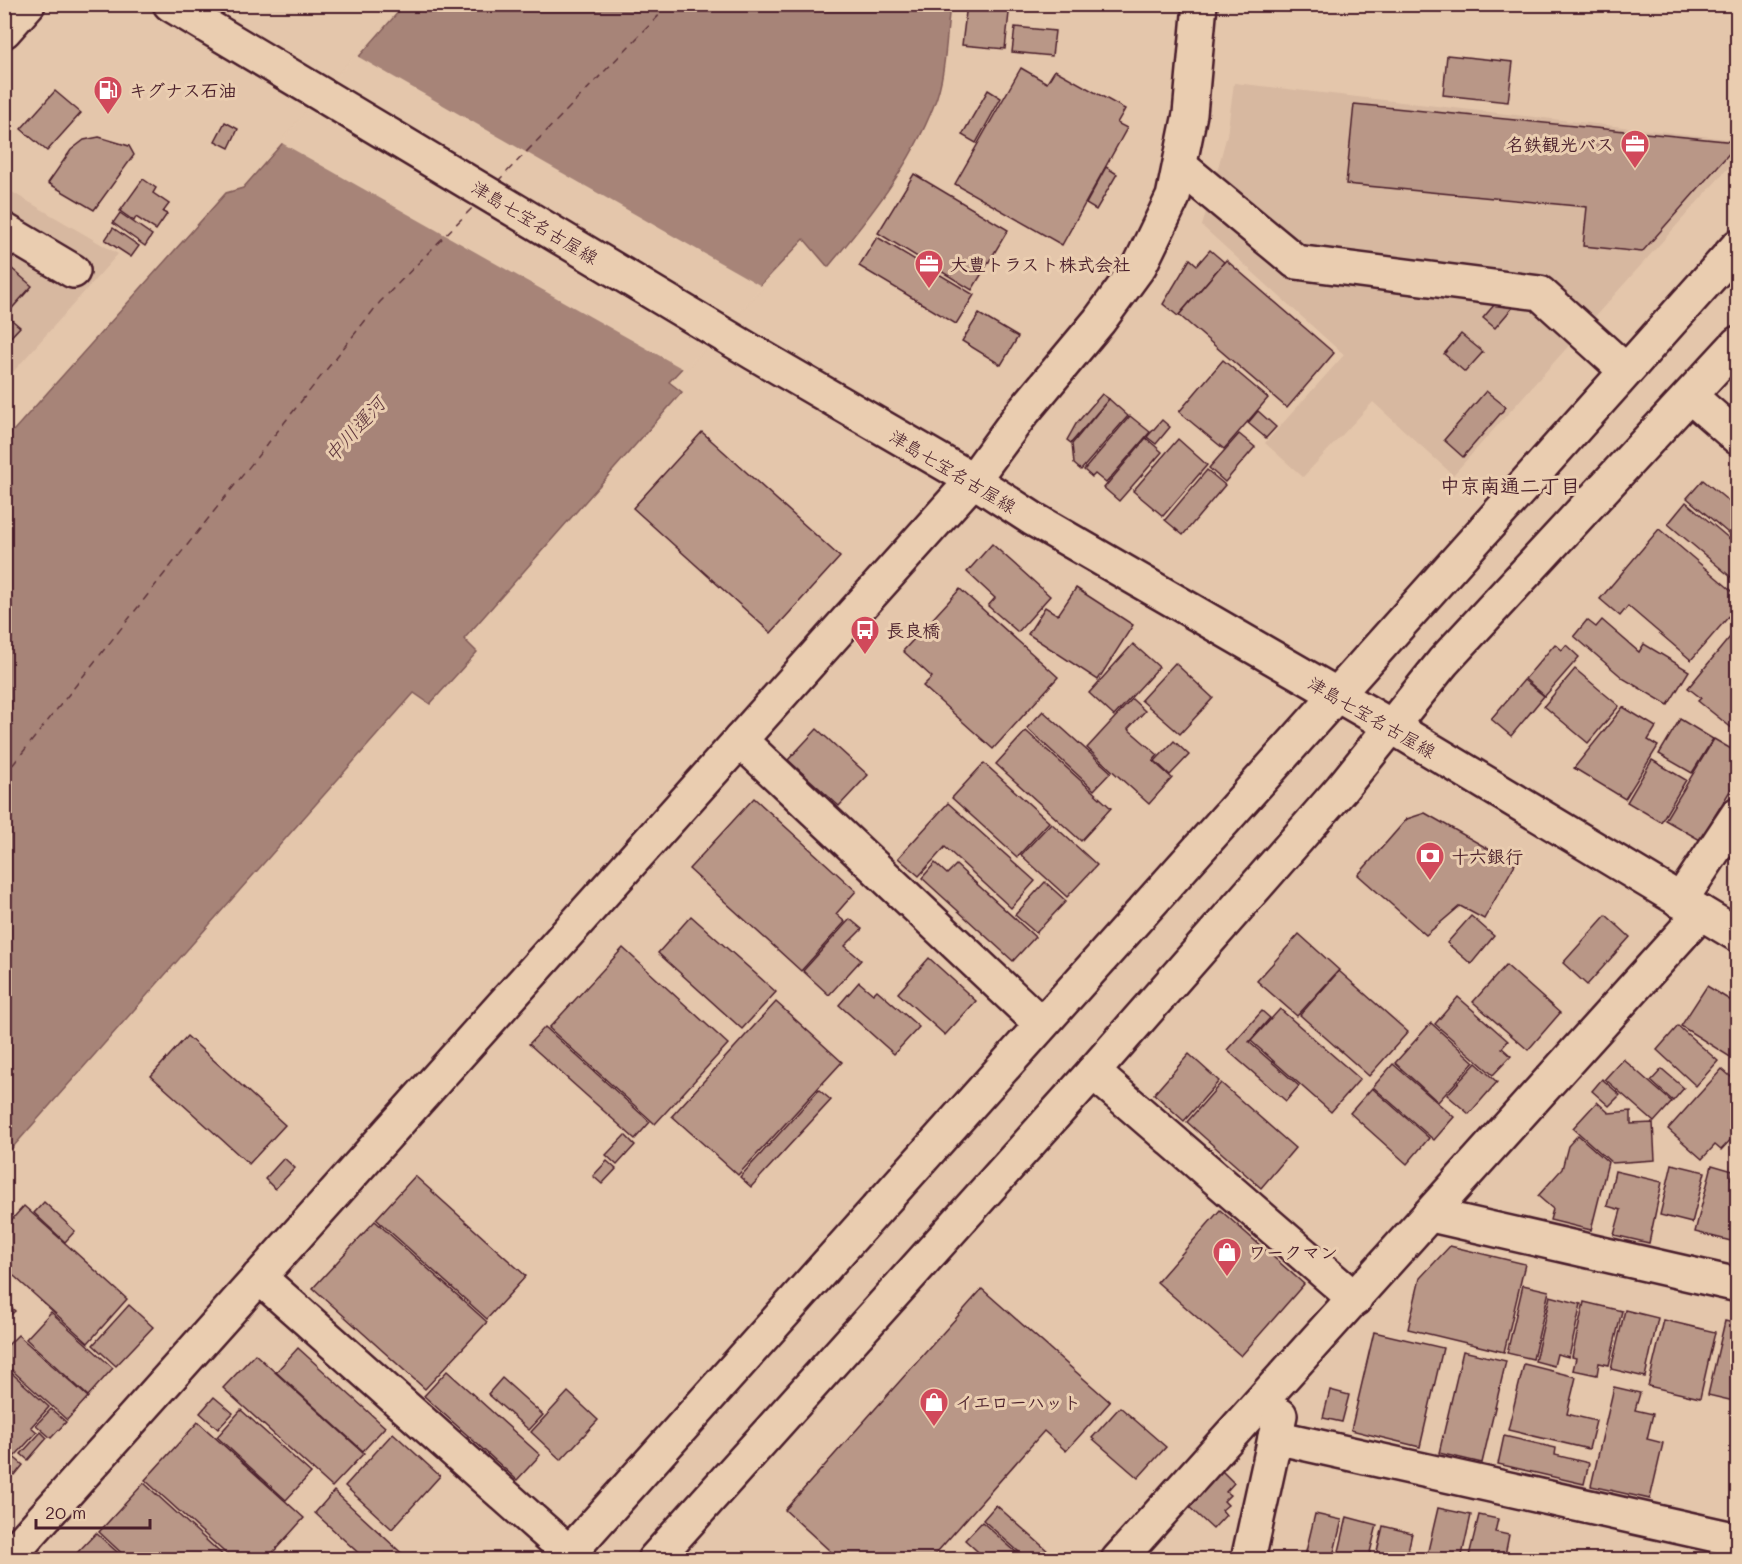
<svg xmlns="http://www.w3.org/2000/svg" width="1742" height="1564" font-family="Mali,'Klee One',sans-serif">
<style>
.built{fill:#d7b8a0}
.water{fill:#a78478;stroke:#825c59;stroke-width:1.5}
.pier{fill:#e4c6ab}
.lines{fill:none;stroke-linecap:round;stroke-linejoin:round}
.ferry{stroke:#5d333a;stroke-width:1.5;stroke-dasharray:8 6;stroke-linecap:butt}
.building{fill:#b99787;stroke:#4a1f2b;stroke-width:1.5}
.minor-casing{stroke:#4a1f2b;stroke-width:38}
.major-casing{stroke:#4a1f2b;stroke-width:38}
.minor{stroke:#eacdb0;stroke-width:33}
.major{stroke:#eacdb0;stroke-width:33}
.labels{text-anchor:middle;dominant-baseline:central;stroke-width:6;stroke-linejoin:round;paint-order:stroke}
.poi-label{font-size:18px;font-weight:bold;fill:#4a1f2b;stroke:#eacdb0;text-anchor:start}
.street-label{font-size:18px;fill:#4a1f2b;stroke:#eacdb0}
.water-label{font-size:20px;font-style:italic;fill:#5d333a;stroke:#eacdb0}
.neighbourhood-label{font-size:20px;font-weight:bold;fill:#4a1f2b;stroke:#eacdb0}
</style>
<rect width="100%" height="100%" fill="#e4c6ab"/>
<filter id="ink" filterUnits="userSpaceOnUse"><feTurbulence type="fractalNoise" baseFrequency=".0167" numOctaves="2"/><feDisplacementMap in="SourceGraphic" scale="12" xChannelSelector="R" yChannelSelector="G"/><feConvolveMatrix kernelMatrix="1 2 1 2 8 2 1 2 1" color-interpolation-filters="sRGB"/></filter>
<g filter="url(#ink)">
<g class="built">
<path d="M1234,83L1737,140V158L1453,475L1373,402L1303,477L1265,443L1344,355L1202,226L1227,135Z"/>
<path d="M5,188L118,254L5,381Z"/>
</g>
<path class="water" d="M402,5H950C946,37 946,75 934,105C911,165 869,218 828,267L804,239L669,382L682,392L464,639L477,652L430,704L414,693L5,1156V440L226,193L243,188L401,9Z"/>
<path class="pier" d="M355,55L763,287L685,370L280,142Z"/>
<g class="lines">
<g class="ferry">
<path d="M497,182L670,4"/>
<path d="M4,776L380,302L475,205"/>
</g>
</g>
<g class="building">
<path d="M967,4H1010L1005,49L962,45Z"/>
<path d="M1015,27L1055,31L1052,56L1012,52Z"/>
<path d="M1447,55L1513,62L1508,102L1443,95Z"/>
<path d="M1021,68L1047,83L1055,70L1125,109L1117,123L1127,128L1062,245L955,184Z"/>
<path d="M988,90L1001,98L976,143L962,135Z"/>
<path d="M55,91L81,113L47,151L21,129Z"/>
<path d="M1354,104L1735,142L1734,148L1642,252L1583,246L1587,207L1346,184Z"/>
<path d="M225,122L238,129L229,148L215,141Z"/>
<path d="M99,137L129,146L134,155L94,210L48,183L71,150L84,140Z"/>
<path d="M1106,167L1117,174L1096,210L1086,204Z"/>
<path d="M914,174L1008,230L972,290L878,233Z"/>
<path d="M143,179L156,188L153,193L169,204L163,212L167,214L156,230L136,217L134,221L120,211Z"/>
<path d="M120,213L152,235L145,246L113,223Z"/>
<path d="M113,228L139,246L131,257L105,240Z"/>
<path d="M877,237L974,295L956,324L859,266Z"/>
<path d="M1210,250L1224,262L1178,316L1163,304L1190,259L1197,265Z"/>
<path d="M1226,260L1334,353L1287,408L1179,315Z"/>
<path d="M4,262L32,286L6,315L20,327L4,344Z"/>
<path d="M1501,297L1513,307L1495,328L1483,318Z"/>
<path d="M979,314L1018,337L1001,365L962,341Z"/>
<path d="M1461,334L1483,352L1465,372L1444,354Z"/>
<path d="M1223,360L1268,398L1224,449L1179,412Z"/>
<path d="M1486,391L1506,407L1463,457L1444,440Z"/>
<path d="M1102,394L1109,399L1071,443L1067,440L1076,424Z"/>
<path d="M1109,399L1128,416L1081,470L1074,464L1072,444Z"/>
<path d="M1258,411L1276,427L1266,438L1248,423Z"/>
<path d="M1130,416L1150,432L1106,483L1095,474L1092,477L1084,470Z"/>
<path d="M1162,420L1170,427L1156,444L1147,437Z"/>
<path d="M702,432L840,557L771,633L633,508Z"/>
<path d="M1239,434L1255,447L1225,482L1209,468Z"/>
<path d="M1146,438L1162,452L1119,501L1104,488Z"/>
<path d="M1178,439L1207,465L1163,516L1133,491Z"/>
<path d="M1207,470L1225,485L1183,535L1165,520Z"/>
<path d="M1703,480L1738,509V534L1734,538L1687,498Z"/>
<path d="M1686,502L1738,546V583L1668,524Z"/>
<path d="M1659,529L1738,596V606L1691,660L1628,606L1620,616L1600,599Z"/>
<path d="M992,544L1050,596L1018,632L988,606L995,598L967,572Z"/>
<path d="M1076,588L1133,625L1098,680L1028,634L1045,607L1058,615Z"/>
<path d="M960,589L1058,677L993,749L923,686L932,677L903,651Z"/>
<path d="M1587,620L1596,627L1602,620L1639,652L1644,644L1689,671L1668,705L1624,679L1574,636Z"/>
<path d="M1730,637L1738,644V733L1698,701L1701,698L1688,688Z"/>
<path d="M1133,644L1159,667L1114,716L1089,693Z"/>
<path d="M1555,644L1562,650L1566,645L1579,657L1545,696L1525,679Z"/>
<path d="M1175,663L1213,698L1180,734L1141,700Z"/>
<path d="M1575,669L1619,706L1588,743L1544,706Z"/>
<path d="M1524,680L1544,696L1511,736L1491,719Z"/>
<path d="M1132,699L1145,711L1128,729L1158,755L1153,761L1172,778L1149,804L1087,748Z"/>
<path d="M1623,707L1656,727L1648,740L1658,746L1625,799L1574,768Z"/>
<path d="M1043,711L1111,772L1094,790L1027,728Z"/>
<path d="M1680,719L1713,739L1692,773L1659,754Z"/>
<path d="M817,729L868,775L839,806L788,760Z"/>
<path d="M1026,731L1111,808L1081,841L996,764Z"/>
<path d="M1714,739L1738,753V778L1700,840L1665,820Z"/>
<path d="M1174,741L1189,755L1170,775L1155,761Z"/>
<path d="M1652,760L1686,780L1661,822L1627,802Z"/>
<path d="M984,763L1049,822L1017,857L952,798Z"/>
<path d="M754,798L856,891L836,914L845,922L801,971L689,869Z"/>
<path d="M948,803L1035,881L1011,908L945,847L919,876L898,858Z"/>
<path d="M1425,813L1515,864L1484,919L1460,906L1426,935L1358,875L1407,819Z"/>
<path d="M1051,823L1097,865L1067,897L1021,855Z"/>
<path d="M935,863L947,874L956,865L1035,937L1013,961L922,878Z"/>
<path d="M1045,882L1066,901L1036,933L1015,915Z"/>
<path d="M1606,915L1630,937L1587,985L1563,963Z"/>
<path d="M691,916L776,992L742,1029L658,953Z"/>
<path d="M1471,916L1494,936L1471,964L1447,943Z"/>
<path d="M850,919L862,929L845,946L861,960L829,995L803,971Z"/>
<path d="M1299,934L1339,970L1297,1016L1257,981Z"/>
<path d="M623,948L728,1044L655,1124L549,1028Z"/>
<path d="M929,958L976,1001L945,1035L898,993Z"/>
<path d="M1506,965L1560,1013L1528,1050L1473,1002Z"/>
<path d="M1339,971L1408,1032L1369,1076L1300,1015Z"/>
<path d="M859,982L873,994L877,990L919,1027L894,1054L839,1005Z"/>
<path d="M1707,986L1738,1005V1062L1681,1026Z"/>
<path d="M1458,997L1508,1041L1502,1048L1511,1056L1493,1075L1435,1024Z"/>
<path d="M776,1002L842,1062L738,1175L672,1116Z"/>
<path d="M1280,1009L1360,1079L1331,1112L1251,1041Z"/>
<path d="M1262,1011L1270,1018L1249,1042L1299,1086L1286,1101L1227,1050Z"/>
<path d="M1431,1023L1474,1062L1438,1102L1395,1063Z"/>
<path d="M1678,1026L1718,1061L1696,1086L1657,1050Z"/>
<path d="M545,1027L650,1122L635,1139L529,1044Z"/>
<path d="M187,1036L285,1125L249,1164L151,1076Z"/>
<path d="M1189,1054L1219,1081L1184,1121L1154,1094Z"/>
<path d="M1623,1059L1672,1102L1654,1122L1605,1079Z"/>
<path d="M1476,1063L1497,1082L1469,1114L1447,1095Z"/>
<path d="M1393,1064L1454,1117L1434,1140L1373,1087Z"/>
<path d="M1662,1069L1684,1088L1673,1101L1651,1081Z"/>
<path d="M1722,1069L1738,1083V1132L1721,1150L1715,1145L1702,1159L1668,1129Z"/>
<path d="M1602,1079L1620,1095L1609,1106L1592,1091Z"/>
<path d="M1221,1083L1295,1148L1261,1188L1187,1122Z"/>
<path d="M1372,1088L1429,1138L1407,1164L1350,1113Z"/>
<path d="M819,1090L831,1100L751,1187L740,1177Z"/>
<path d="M1597,1102L1609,1113L1631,1111V1124L1653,1123L1655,1160L1612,1163L1573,1128Z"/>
<path d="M625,1135L635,1145L617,1165L606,1155Z"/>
<path d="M1578,1135L1608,1162L1591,1230L1550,1220L1553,1209L1538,1196L1562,1169L1568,1146Z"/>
<path d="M284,1158L295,1168L275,1189L265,1179Z"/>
<path d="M607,1161L616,1169L602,1184L593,1176Z"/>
<path d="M1672,1164L1705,1172L1692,1223L1660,1215Z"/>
<path d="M1712,1165L1733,1171L1731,1179L1738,1180V1230L1735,1242L1695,1232Z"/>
<path d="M1615,1171L1662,1182L1649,1243L1614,1235L1621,1210L1607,1206Z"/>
<path d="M415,1176L526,1276L487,1319L376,1219Z"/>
<path d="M44,1202L75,1231L65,1242L34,1213Z"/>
<path d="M24,1206L127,1299L88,1343L4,1267V1228Z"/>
<path d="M1220,1210L1304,1284L1241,1356L1157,1282Z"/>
<path d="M375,1221L487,1322L425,1389L313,1288Z"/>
<path d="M1450,1246L1525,1264L1504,1352L1408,1329L1420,1278Z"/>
<path d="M1523,1285L1549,1291L1533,1359L1507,1353Z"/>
<path d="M982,1289L1110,1402L1066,1451L1044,1431L930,1560H840L785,1510Z"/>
<path d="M1550,1296L1581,1304L1569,1357L1557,1354L1554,1366L1535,1361Z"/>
<path d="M4,1301L15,1311L4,1321Z"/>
<path d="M1584,1302L1622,1311L1609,1365L1599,1363L1597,1375L1573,1370L1576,1358L1572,1357Z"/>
<path d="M129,1305L153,1327L116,1366L93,1345Z"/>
<path d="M1625,1310L1658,1318L1645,1377L1611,1369Z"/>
<path d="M51,1312L113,1368L88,1396L26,1339Z"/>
<path d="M1664,1320L1715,1332L1700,1398L1648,1386Z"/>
<path d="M1725,1321L1738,1324V1402L1708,1395Z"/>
<path d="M1374,1332L1443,1348L1420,1447L1351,1430Z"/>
<path d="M18,1335L88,1397L67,1420L4,1363V1349Z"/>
<path d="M298,1348L385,1427L363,1451L276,1372Z"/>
<path d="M1463,1351L1506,1361L1482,1463L1439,1453Z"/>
<path d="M255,1354L364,1453L332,1487L223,1388Z"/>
<path d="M1524,1364L1576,1377L1567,1414L1596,1421L1589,1449L1508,1430Z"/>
<path d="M4,1366L49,1407L31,1427L37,1432L15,1456L4,1446Z"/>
<path d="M447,1371L540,1455L517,1480L424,1396Z"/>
<path d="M502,1378L543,1415L529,1430L488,1394Z"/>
<path d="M1614,1387L1640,1393L1635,1410L1653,1414L1647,1439L1663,1443L1650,1499L1591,1486Z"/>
<path d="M1330,1390L1349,1395L1342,1422L1323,1418Z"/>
<path d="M568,1392L598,1420L561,1460L531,1432Z"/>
<path d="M214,1397L233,1413L218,1429L200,1413Z"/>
<path d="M1120,1407L1166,1447L1138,1478L1092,1438Z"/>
<path d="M51,1409L66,1422L51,1438L36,1425Z"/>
<path d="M241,1410L311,1473L286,1500L217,1437Z"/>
<path d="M198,1422L304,1518L266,1560H233L145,1480Z"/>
<path d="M41,1432L47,1438L28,1460L21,1454Z"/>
<path d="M393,1433L440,1476L392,1529L345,1486Z"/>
<path d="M1504,1436L1556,1448L1555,1455L1589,1463L1584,1484L1498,1464Z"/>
<path d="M4,1449L23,1465L15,1475L4,1465Z"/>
<path d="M1220,1469L1234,1483L1226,1492L1230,1495L1224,1501L1228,1505L1222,1510L1226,1515L1213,1529L1187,1505Z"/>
<path d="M144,1483L228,1560H129L99,1532Z"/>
<path d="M334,1491L409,1560H366L315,1513Z"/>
<path d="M996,1505L1058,1560H1028L983,1520Z"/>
<path d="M1438,1508L1471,1515L1461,1560L1427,1555Z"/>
<path d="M1315,1514L1342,1520L1332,1560H1304Z"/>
<path d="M1479,1515L1498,1519L1495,1532L1509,1535L1504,1560H1468Z"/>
<path d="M1347,1517L1377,1525L1368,1560H1337Z"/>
<path d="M982,1522L1025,1560H987L965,1540Z"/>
<path d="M1383,1526L1412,1533L1406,1560H1375Z"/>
<path d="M96,1533L126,1560H82L76,1554Z"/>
</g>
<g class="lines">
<g class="minor-casing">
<g id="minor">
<path d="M4,31L28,4"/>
<path d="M1180,166L1296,262L1540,293L1626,371"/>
<path d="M4,230L73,271"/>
<path d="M1690,396L1738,438"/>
<path d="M740,740L1041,1024"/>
<path d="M1680,901L1738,814"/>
<path d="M1093,1072L1355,1299"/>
<path d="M1431,1215L1738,1285"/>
<path d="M259,1277L577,1560"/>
<path d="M1275,1437L1738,1540"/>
<path d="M6,1560L973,480L1019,417L1099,321L1140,265L1173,197L1190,114L1200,4"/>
<path d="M563,1560L1738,246"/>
<path d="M654,1560L1093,1072L1342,788L1443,662L1738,343"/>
<path d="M1118,1560L1701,913"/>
<path d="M1248,1560L1280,1415"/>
</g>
</g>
<g class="major-casing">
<path id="major" d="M170,4L754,353L973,480L1033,519L1391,726L1738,935"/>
</g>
<use href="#minor" class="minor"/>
<use href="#major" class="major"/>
</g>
</g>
<defs>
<g id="fuel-pin" transform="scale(1.5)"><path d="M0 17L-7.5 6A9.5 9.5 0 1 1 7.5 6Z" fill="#d1495b" stroke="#eacdb0"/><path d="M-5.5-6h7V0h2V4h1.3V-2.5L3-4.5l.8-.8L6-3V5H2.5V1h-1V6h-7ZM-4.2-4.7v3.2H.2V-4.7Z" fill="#fff"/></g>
<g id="office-pin" transform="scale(1.5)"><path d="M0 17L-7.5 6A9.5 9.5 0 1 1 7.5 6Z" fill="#d1495b" stroke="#eacdb0"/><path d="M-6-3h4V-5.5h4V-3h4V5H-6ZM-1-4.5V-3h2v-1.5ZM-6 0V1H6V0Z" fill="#fff"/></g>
<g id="bus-pin" transform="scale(1.5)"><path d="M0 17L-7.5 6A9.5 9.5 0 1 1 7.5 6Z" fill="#d1495b" stroke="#eacdb0"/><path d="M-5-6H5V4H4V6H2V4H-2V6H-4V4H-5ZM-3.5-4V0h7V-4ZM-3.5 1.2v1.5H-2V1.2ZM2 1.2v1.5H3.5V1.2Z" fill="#fff"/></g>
<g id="bank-pin" transform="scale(1.5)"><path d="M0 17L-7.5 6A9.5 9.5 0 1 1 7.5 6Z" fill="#d1495b" stroke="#eacdb0"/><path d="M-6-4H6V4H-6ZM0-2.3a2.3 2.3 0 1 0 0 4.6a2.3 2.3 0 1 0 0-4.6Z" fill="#fff"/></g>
<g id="shop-pin" transform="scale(1.5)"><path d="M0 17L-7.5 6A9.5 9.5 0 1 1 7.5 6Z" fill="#d1495b" stroke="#eacdb0"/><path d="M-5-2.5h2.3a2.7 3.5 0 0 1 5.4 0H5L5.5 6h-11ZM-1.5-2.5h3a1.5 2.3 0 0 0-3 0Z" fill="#fff"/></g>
</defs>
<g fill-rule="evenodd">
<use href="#fuel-pin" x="108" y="90"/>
<use href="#office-pin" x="1635" y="144"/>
<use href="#office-pin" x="929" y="264"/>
<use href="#bus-pin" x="865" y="630"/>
<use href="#bank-pin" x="1430" y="856"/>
<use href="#shop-pin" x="1227" y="1252"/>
<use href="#shop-pin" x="934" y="1402"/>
</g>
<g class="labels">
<g class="poi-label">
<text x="129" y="90">キグナス石油</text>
<text x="1614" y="144" text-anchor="end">名鉄観光バス</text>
<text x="950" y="264">大豊トラスト株式会社</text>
<text x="886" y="630">長良橋</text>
<text x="1451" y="856">十六銀行</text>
<text x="1248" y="1252">ワークマン</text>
<text x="955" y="1402">イエローハット</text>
</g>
<g class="street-label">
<text transform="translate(535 222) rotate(31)">津島七宝名古屋線</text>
<text transform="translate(953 471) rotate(31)">津島七宝名古屋線</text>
<text transform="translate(1372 717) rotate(30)">津島七宝名古屋線</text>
</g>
<g class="water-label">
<text transform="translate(354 429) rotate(-48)">中川運河</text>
</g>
<g class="neighbourhood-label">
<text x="1510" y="485">中京南通二丁目</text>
</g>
</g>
<rect width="1742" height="1564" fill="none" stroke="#eacdb0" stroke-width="24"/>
<rect x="12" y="12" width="1718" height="1540" fill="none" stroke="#4a1f2b" stroke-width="2" filter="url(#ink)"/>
<path d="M36 1519v9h114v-9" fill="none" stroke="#4a1f2b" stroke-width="3"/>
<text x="45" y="1519" font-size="18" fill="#4a1f2b" stroke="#eacdb0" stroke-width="4.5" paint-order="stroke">20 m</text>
</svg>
